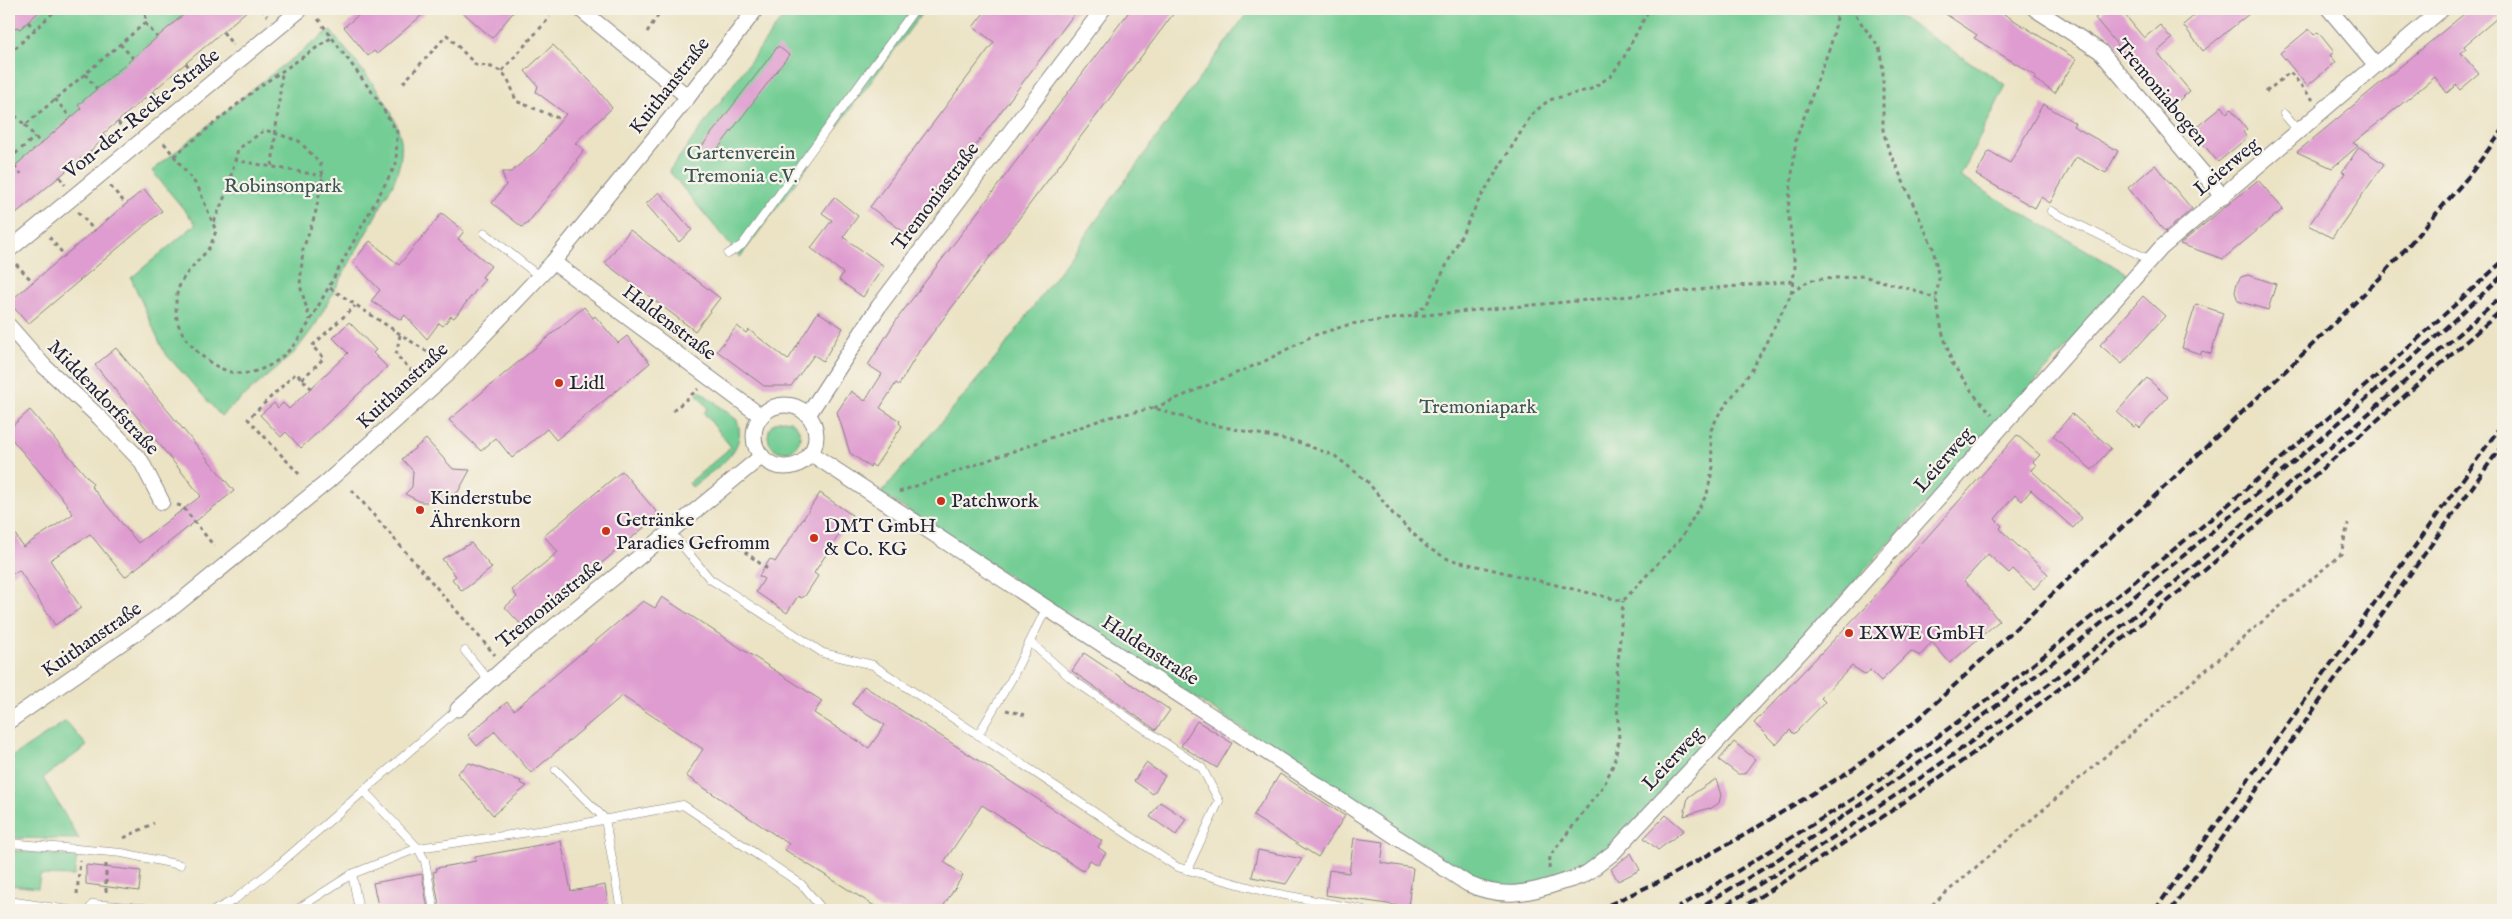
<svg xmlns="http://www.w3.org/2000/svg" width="2512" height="919" font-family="'IM FELL English',serif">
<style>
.green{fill:#73cd94;stroke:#4a7868}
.building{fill:#df9cd0}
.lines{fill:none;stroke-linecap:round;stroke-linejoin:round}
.lane-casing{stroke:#868280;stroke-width:9}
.street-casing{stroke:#868280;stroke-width:17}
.path{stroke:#868280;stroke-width:3;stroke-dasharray:4 4;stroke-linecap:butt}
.lane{stroke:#fff;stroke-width:8}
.street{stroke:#fff;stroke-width:15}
.rail{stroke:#22223b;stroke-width:4;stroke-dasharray:8 4;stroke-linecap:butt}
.poi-dot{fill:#c8321e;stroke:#f7f3e8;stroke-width:2}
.labels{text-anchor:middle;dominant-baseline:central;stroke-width:4.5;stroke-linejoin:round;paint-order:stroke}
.street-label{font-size:20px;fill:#22223b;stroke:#f7f3e8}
.park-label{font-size:20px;fill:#3a5556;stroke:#f7f3e8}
.poi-label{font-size:20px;fill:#22223b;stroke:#f7f3e8;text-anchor:start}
</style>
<rect width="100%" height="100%" fill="#f7f3e8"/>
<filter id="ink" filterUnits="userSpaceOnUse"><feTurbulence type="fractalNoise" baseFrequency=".02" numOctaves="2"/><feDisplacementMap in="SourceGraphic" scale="10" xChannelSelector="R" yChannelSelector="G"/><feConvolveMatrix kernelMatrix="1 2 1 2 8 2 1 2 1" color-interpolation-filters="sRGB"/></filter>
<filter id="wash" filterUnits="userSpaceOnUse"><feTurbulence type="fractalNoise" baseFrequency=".0096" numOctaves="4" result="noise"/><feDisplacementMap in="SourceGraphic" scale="20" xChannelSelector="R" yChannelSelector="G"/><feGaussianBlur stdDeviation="1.12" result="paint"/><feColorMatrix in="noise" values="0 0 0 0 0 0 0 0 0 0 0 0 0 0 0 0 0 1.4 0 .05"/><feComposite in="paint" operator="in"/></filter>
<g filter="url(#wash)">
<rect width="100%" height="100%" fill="#ebe3c4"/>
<g class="green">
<path d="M37,9H190L79,105L81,109L13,175L9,170V35L17,27L20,29L34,16L32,13Z"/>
<path d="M789,9H925L740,257L669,171Z"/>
<path d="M1250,9H1578L1583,11L1586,9H1887L2006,85L1960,177L2131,276L1610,852L1580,874L1548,884L1487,888L881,493L999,354Z"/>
<path d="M330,30C353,60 392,100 400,136C404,152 399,169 393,184L316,324L295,352L221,416L164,352L131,278L196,224L152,171L259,84Z"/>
<path d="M700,391L737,420C749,452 713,469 692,487L689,483L731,447L704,413L708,408L697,394Z"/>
<circle cx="784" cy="436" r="16"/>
<path d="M66,721L87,746L43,778L79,839L9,838V759Z"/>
<path d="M9,850L77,857L74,876L40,875L38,888L9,885Z"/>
</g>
<g id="blocks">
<g class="building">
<path d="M9,9H42L20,29L17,27L9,35Z"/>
<path d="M190,9H249L103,134L106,137L90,151L9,219V171L81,109L78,105Z"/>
<path d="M366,9H429L377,54L374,51L368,56L344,27Z"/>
<path d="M459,9H516L492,38Z"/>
<path d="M987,9H1078L908,235L870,207L994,42L973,27Z"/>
<path d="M1131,9H1177L919,351L899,385L896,383L880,408L900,421L899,423L902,426L875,467L871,464L870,467L850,453L837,412L851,391L865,401L882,374L868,365L897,319Z"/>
<path d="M1938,9H1996L2076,59L2055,93L2034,79L2036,76L1974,38L1977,35Z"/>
<path d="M2106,9H2120L2144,38L2160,25L2172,39L2157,52L2190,91L2170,108L2095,18Z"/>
<path d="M2202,9H2255L2203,51L2183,25Z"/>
<path d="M2470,9H2503V13L2464,46L2466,49L2461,53L2479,74L2460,90L2456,85L2447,93L2435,77L2353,143L2358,146L2332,168L2297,152Z"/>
<path d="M2309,29L2314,35L2318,32L2334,52L2330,55L2336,62L2307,86L2280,53Z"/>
<path d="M553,45L593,84L612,108L575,143L584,150L576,160L577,161L527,224L522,227L492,203L506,185L502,172H511L537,150L566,114L536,92L538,86L525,71Z"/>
<path d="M778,46L789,55L710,159L699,150Z"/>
<path d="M2043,104L2075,123L2073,126L2118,151L2106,173L2076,157L2050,203L2041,197L2035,208L1976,175L1989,151L2010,163Z"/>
<path d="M2222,106L2227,113L2231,109L2247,129L2243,132L2247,138L2218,162L2192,131Z"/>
<path d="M2359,147L2384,164L2332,238L2309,225L2345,173L2342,172Z"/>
<path d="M2155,165L2192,209L2165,232L2128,188Z"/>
<path d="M2258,180L2283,209L2223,259L2180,244Z"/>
<path d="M144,189L162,211L28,324L9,302Z"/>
<path d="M659,192L692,230L679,242L646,204Z"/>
<path d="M834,197L858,216L843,237L884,266L863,297L839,280L843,273L811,248L832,220L822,213Z"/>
<path d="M442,213L464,231L458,239L491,266L482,277L485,279L454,318L451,316L443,326L439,323L427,339L405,315L401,320L371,301L380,290L353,262L370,241L399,265Z"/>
<path d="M630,230L720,298L695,331L605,263Z"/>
<path d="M2248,275L2276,284L2268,310L2238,301L2235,292L2237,283L2241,277Z"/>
<path d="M2143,296L2165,316L2122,364L2100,345Z"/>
<path d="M2196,304L2223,313L2211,354L2202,351L2201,354L2182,348Z"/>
<path d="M584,307L593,318L595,316L618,343L627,336L650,363L556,440L547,429L512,458L496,438L481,451L449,420Z"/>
<path d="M818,312L843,328L823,361L814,355L791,386H764L717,351L737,326L746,333L749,330L788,360Z"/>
<path d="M349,322L376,350L373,353L387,367L301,448L286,432L281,437L260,415L274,403L278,408L283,403L289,409L348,353L333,338Z"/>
<path d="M116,348L234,491L125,577L90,534L50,560L81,608L55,625L19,570L9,576V524L23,547L73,514L67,506L68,505L9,436V429L30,410L93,484L91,486L138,543L201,496L95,365Z"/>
<path d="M2147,378L2168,397L2140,428L2136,425L2134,427L2117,412Z"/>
<path d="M2072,414L2111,448L2092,470L2053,436Z"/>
<path d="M2017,435L2040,455L2033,462L2036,465L2031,470L2082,518L2073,528L2031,490L2022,501L2015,495L1995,519L2002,526L2000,528L2003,532L2048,574L2034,589L2013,569L2009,573L1988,554L1964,581L1976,592L1999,621L1950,663L1932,642L1920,656L1911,651L1881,681L1870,670L1866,675L1852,666L1821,698L1825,702L1794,734L1790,730L1776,745L1754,723L1868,604Z"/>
<path d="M426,439L453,469L470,470L458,492L438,502H421L405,494L412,487L413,471L402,459Z"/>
<path d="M622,471L659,515L524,628L505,607L517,597L512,590L558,552L544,536Z"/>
<path d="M820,493L852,515L814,573L818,576L805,596L801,598L798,596L787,613L756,592L764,579L759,576L770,559L775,562Z"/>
<path d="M471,543L492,568L462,591L452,579L456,576L442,559Z"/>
<path d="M662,597L822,701L814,713L869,748L885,725L852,704L864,686L1102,841L1098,847L1106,853L1098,865L1090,860L1083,871L982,805L944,862L963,875L941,910H881L785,850L789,844L686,776L703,749L622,696L531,773L495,731L477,746L468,735L507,702L514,710L643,601L655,608Z"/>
<path d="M1084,653L1170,710L1156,730L1072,671Z"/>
<path d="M1197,721L1232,743L1217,768L1181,746Z"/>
<path d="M1734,742L1755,759L1744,774H1738L1719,760Z"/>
<path d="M469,763L521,781L520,783L527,786L493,815L457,773Z"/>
<path d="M1146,763L1165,776L1153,794L1134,781Z"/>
<path d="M1280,774L1345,816L1318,857L1253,816Z"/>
<path d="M1716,779L1721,795L1719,803L1710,809L1709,808L1684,816L1688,797Z"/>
<path d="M1160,802L1186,819L1176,835L1150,817Z"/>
<path d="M1666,815L1684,830L1658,850L1644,838Z"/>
<path d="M1354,838L1384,842L1381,863L1413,868L1408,907L1326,895L1329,870L1349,873Z"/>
<path d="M561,841L571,891L605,885L609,910H440L433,872L437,871L436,868L476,861L475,857Z"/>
<path d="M1258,850L1302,859L1286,884L1252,877Z"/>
<path d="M1631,853L1640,870L1618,881L1611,869Z"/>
<path d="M86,865L141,871L139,891L86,884Z"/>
<path d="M422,874L428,910H379L373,883Z"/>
</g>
</g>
</g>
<g filter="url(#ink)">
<use href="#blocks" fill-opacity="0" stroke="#868280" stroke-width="1"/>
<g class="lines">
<g class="lane-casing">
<g id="lane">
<path d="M2284,114L2299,132"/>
<path d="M2051,211L2150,260"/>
<path d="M485,233L540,277"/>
<path d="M728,254L742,245L915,9"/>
<path d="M670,531L710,579L823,653L873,665L1177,867L1263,891L1364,910"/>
<path d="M1030,642L1073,680L1202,768L1219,801L1187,870"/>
<path d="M465,651L489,680"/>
<path d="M978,735L1011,680L1047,607"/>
<path d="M556,770L605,819L621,910"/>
<path d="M365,792L418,848L425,861L434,910"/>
<path d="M9,843L122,853L180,865"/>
<path d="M352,874L359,910"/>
<path d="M9,901L69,910"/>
<path d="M89,910L93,904L167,910"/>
<path d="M215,910L234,900L275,868L458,709"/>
<path d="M296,910L352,874L418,848L565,827L683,805L801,884L823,910"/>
</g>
</g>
<g class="street-casing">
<g id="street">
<path d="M580,9L688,97"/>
<path d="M2035,9L2100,51L2223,197"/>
<path d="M2329,9L2376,65"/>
<path d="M9,250L301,9"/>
<path d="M553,262L761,416"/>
<path d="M9,326L44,366L100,418L141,461L162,502"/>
<circle cx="785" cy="436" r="31"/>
<path d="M808,415L879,306L1103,9"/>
<path d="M810,453L1468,884C1501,899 1528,894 1562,882C1569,880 1578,878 1585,874C1594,869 1603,860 1613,853L1810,642L2161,248L2442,9"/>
<path d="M458,709L505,667L762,456"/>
<path d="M9,721L176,605L327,482L447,374L553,262L688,97L756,9"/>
</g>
</g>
<g class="path">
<path d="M261,9L267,16"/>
<path d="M1821,9L1837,15"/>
<path d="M1851,9L1879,48L1883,69V130L1888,148L1933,248L1939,279L1936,299L1942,331L1952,363L1976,397L1992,414"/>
<path d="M28,22L35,29"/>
<path d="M145,23L157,37"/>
<path d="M223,32L233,45"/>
<path d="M647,32L661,11"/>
<path d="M120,44L133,58"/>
<path d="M9,54L57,9"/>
<path d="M186,63L196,77"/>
<path d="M502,71L550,17"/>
<path d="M85,74L97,89"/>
<path d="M403,83L447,35L476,65C504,66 508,76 516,101L558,118"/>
<path d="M153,92L161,103"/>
<path d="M2266,92L2290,72L2313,100"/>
<path d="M55,99L71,118"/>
<path d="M9,110L25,125L145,23L146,9"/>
<path d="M118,122L126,134"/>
<path d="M25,125L41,144"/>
<path d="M164,143L198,187L216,231C214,236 212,243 209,248C198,263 181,274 177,294C175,302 176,322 180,328C192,352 223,380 253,372C280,365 297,344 310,321L396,164L397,132L377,99L316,16"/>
<path d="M90,151L95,159"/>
<path d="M174,156L260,86L331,38"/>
<path d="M9,159L35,137"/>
<path d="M9,160L21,174"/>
<path d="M234,160L323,176"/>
<path d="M272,166L282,73"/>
<path d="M60,177L65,185"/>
<path d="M110,186L126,204"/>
<path d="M78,212L95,231"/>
<path d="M214,222L227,191L238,149L265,130L299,141L320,163L323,176L315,215L303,249L300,285L310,320"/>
<path d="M49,237L65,256"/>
<path d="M16,264L33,282"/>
<path d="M330,288L432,355"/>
<path d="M1791,293L1810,280L1863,276L1914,290L1936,299"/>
<path d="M1414,316L1793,281"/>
<path d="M400,335L396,355L413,372"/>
<path d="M302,379L324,358L312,346L355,306"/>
<path d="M1154,408L1265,361L1312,336L1351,324L1413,316L1427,304L1479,200L1532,114L1549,100L1591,89L1611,76L1624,57L1649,9"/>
<path d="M673,411L698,389"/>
<path d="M299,474L248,419L296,373L311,388"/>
<path d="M352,490L495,655"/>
<path d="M899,492L1106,418L1154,408L1195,421L1298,442L1335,456L1367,481L1393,514L1428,548L1448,559L1623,601L1682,537L1707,494L1713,467L1710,432L1719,414L1752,370L1791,294L1795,267L1788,210L1796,139L1831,44L1839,9"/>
<path d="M177,505L182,506L214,546"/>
<path d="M732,542L770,571"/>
<path d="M1006,710L1025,715"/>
<path d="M124,838L154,823"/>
<path d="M106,864V892"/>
<path d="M1549,869L1550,856L1604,785L1614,763L1619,740L1616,687L1623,601"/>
<path d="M77,894L80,860"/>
<path d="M1926,910L2341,554L2348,524"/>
</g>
<use href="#lane" class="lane"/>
<use href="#street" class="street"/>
<g class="rail">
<path d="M1598,910L1662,880L1741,837L1853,769L1916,721L2042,604L2304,353L2381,277L2468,177L2503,130"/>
<path d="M1675,910L1858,796L2019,676L2216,515L2387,367L2503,261"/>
<path d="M1695,910C1886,798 2060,661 2228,518C2321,439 2413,359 2503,275"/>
<path d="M1717,910C1826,845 1931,773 2033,696C2197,571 2348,430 2503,295"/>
<path d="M1738,910C1872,828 2000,738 2122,639C2252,533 2377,420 2503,309"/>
<path d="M2155,910L2503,423"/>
<path d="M2171,910L2503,444"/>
</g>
</g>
</g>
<g class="poi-dot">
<circle cx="559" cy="383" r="5"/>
<circle cx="941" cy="501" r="5"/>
<circle cx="420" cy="510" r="5"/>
<circle cx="606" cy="531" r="5"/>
<circle cx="814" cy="538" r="5"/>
<circle cx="1849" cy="633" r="5"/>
</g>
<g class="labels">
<g class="street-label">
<text transform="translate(670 86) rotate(-52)">Kuithanstraße</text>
<text transform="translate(2161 93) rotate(50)">Tremoniabogen</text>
<text transform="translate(142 114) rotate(-39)">Von-der-Recke-Straße</text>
<text transform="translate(2227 167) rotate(-40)">Leierweg</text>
<text transform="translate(936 197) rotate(-53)">Tremoniastraße</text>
<text transform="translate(669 323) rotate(37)">Haldenstraße</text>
<text transform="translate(403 386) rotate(-43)">Kuithanstraße</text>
<text transform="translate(103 398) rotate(46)">Middendorfstraße</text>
<text transform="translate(1944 460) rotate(-49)">Leierweg</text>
<text transform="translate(550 604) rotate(-39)">Tremoniastraße</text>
<text transform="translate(92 640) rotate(-35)">Kuithanstraße</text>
<text transform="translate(1150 651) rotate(33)">Haldenstraße</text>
<text transform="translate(1673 759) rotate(-47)">Leierweg</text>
</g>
<g class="park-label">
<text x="741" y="153">Gartenverein<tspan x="741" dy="23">Tremonia e.V.</tspan></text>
<text x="283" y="186">Robinsonpark</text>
<text x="1478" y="407">Tremoniapark</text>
</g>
<g class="poi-label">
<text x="569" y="383">Lidl</text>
<text x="430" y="498">Kinderstube<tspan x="430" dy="23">Ährenkorn</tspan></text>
<text x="951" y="501">Patchwork</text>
<text x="616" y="520">Getränke<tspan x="616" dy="23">Paradies Gefromm</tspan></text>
<text x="824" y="526">DMT GmbH<tspan x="824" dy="23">&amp; Co. KG</tspan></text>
<text x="1859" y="633">EXWE GmbH</text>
</g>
</g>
<rect width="2512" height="919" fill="none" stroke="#f7f3e8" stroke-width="30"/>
</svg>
